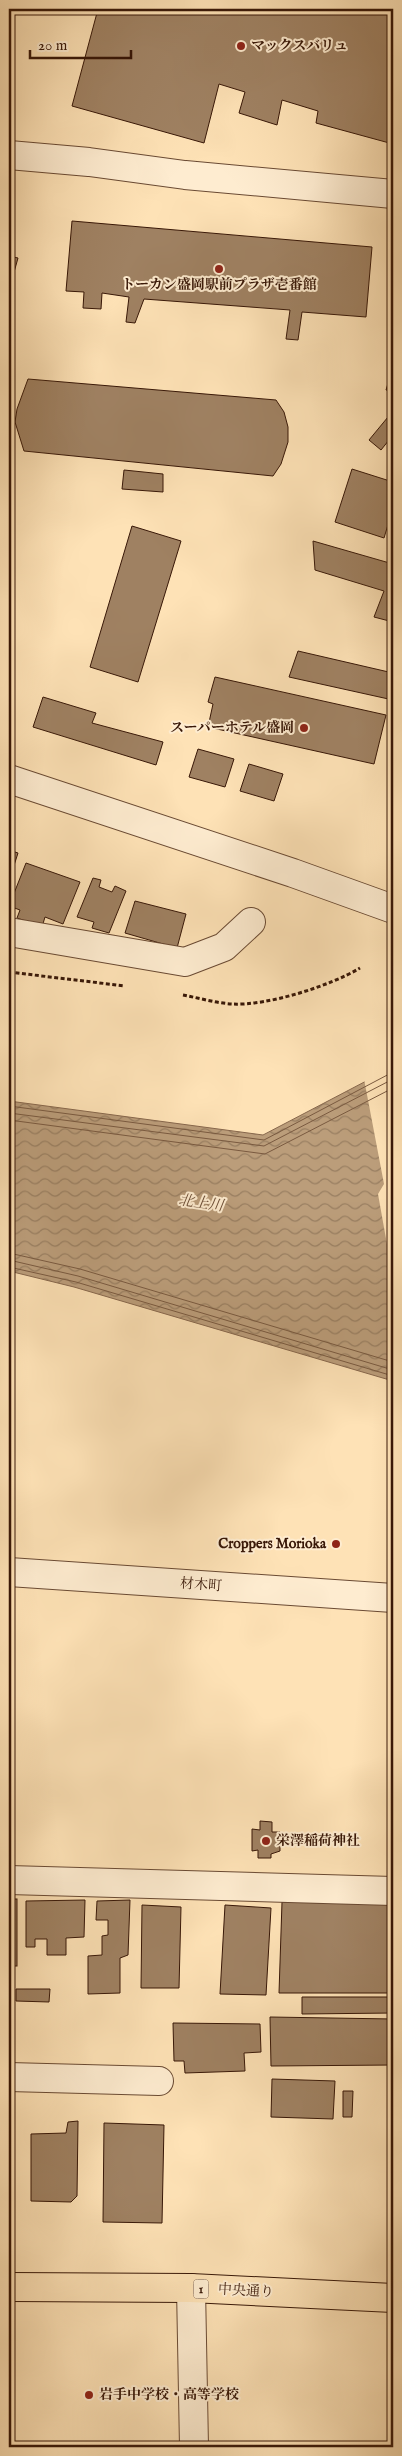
<svg xmlns="http://www.w3.org/2000/svg" width="402" height="2456" font-family="'IM FELL English','Noto Serif JP',serif">
<style>
.water{fill:url(#water-waves);stroke:#87674c}
.pier{fill:#fee2b6}
.lines{fill:none;stroke-linecap:round;stroke-linejoin:round}
.shore{stroke:#7a5a40;stroke-width:1}
.building{fill:#9f8162;stroke:#381707}
.minor-casing{stroke:#6a4a33;stroke-width:30}
.major-casing{stroke:#381707;stroke-width:30}
.path{stroke:#381707;stroke-width:3;stroke-dasharray:4 2.5;stroke-linecap:butt}
.minor{stroke:#feecd0;stroke-width:28}
.major{stroke:#fee2b6;stroke-width:28}
.poi-dot{fill:#8f2418;stroke:#feecd0;stroke-width:2}
.labels{text-anchor:middle;dominant-baseline:central;stroke-width:4;stroke-linejoin:round;paint-order:stroke}
.shield{fill:#feecd0;stroke:#735743;stroke-width:1}
.shield-label{font-size:12px;font-weight:bold;fill:#381707}
.poi-label{font-size:14px;font-weight:bold;fill:#381707;stroke:#feecd0;text-anchor:start}
.street-label{font-size:14px;fill:#381707;stroke:#feecd0}
.water-label{font-size:15px;font-style:italic;fill:#6c4d35;stroke:#feecd0}
</style>
<defs>
<pattern id="water-waves" width="16" height="10" patternUnits="userSpaceOnUse" patternTransform="scale(1.25)"><rect width="16" height="10" fill="#bb9d7a"/><path d="M0 5q4-4 8 0t8 0" fill="none" stroke="#997f62"/></pattern>
</defs>
<rect width="100%" height="100%" fill="#fee2b6"/>
<filter id="stains"><feTurbulence type="fractalNoise" baseFrequency=".004" numOctaves="4"/><feColorMatrix values="0 0 0 0 .2 0 0 0 0 .09 0 0 0 0 .02 0 0 0 .5 -.17"/></filter>
<radialGradient id="worn" r=".72"><stop offset=".6" stop-color="#630" stop-opacity="0"/><stop offset="1" stop-color="#630" stop-opacity=".3"/></radialGradient>
<path class="water" d="M393,1067V1381L74,1287L9,1271V1101L263,1135Z"/>
<path class="pier" d="M393,1064V1256L388,1250L378,1194L384,1184L364,1079Z"/>
<g class="lines">
<g class="shore">
<path d="M9,1106L264,1140L393,1072"/>
<path d="M9,1113L264,1146L393,1079"/>
<path d="M9,1120L265,1154L393,1088"/>
<path d="M9,1253L80,1269L393,1362"/>
<path d="M9,1260L78,1276L393,1370"/>
<path d="M9,1267L76,1282L393,1376"/>
</g>
</g>
<g class="building">
<path d="M98,9H393V144L316,123L318,111L282,100L277,125L239,113L245,92L219,84L204,143L72,106Z"/>
<path d="M72,221L372,247L366,317L302,312L298,340L286,339L290,310L144,299L135,323L126,322L129,297L102,293L101,309L83,308L84,292L66,291Z"/>
<path d="M9,256L18,258L9,290Z"/>
<path d="M392,370H393V391L386,390Z"/>
<path d="M28,379L276,400L284,412L288,427V442L281,464L273,476L24,451L15,422L17,409Z"/>
<path d="M388,417L393,422V435L381,450L369,440Z"/>
<path d="M352,469L393,482V508L384,538L335,522Z"/>
<path d="M124,470L163,474V492L122,489Z"/>
<path d="M132,526L181,541L138,682L90,667Z"/>
<path d="M313,541L393,564V622L374,617L384,591L315,570Z"/>
<path d="M298,651L393,673V700L289,677Z"/>
<path d="M215,677L386,715L374,764L208,727L213,704L208,702Z"/>
<path d="M43,697L96,713L92,723L163,742L156,765L33,727Z"/>
<path d="M198,749L234,759L225,787L189,777Z"/>
<path d="M249,764L283,774L274,801L240,791Z"/>
<path d="M9,850L18,853L9,881Z"/>
<path d="M26,863L80,882L63,924L45,917L42,927L17,918L20,910L9,906Z"/>
<path d="M93,878L101,880L99,887L112,892L115,886L126,891L109,933L92,928L94,922L77,917Z"/>
<path d="M135,901L186,914L177,948L125,933Z"/>
<path d="M260,1821L272,1822V1832H280V1851L271,1854V1858H258V1850L252,1851V1829L260,1830Z"/>
<rect x="9" y="1899" width="8" height="67"/>
<path d="M85,1900L84,1937L66,1938V1955H47V1939H35V1947H26V1901Z"/>
<path d="M130,1900L128,1955L120,1958V1993L88,1994V1956L102,1955V1936L108,1935V1920H96L97,1901Z"/>
<path d="M282,1902L393,1904V1993H279Z"/>
<path d="M142,1905L181,1907L179,1988H141Z"/>
<path d="M225,1905L271,1908L266,1995L220,1994Z"/>
<path d="M16,1989H50L49,2002L16,2001Z"/>
<path d="M302,1997H393V2013L302,2014Z"/>
<path d="M270,2017L393,2019V2065L271,2066Z"/>
<path d="M173,2023L260,2024L261,2052L244,2053L245,2071L185,2073L184,2061H174Z"/>
<path d="M272,2079L335,2081L333,2119L271,2117Z"/>
<path d="M343,2091H353L352,2117H343Z"/>
<path d="M78,2121L77,2196L71,2202L31,2201V2134L66,2133L68,2122Z"/>
<path d="M104,2123L164,2125L162,2223L103,2222Z"/>
</g>
<g class="lines">
<g class="minor-casing">
<g id="minor">
<path d="M9,155L89,162L185,175L393,194"/>
<path d="M9,779L293,873L393,909"/>
<path d="M9,932L185,962L224,947L251,922"/>
<path d="M9,1572L393,1598"/>
<path d="M9,1880L393,1891"/>
<path d="M9,2077L159,2081"/>
<path d="M191,2288L194,2447"/>
</g>
</g>
<g class="major-casing">
<path id="major" d="M9,2287L191,2288L393,2298"/>
</g>
<g class="path">
<path d="M9,972L125,986"/>
<path d="M183,995C199,998 216,1003 232,1004C267,1006 330,986 360,968"/>
</g>
<use href="#minor" class="minor"/>
<use href="#major" class="major"/>
</g>
<g class="poi-dot">
<circle cx="241" cy="46" r="5"/>
<circle cx="219" cy="269" r="5"/>
<circle cx="304" cy="728" r="5"/>
<circle cx="336" cy="1544" r="5"/>
<circle cx="266" cy="1841" r="5"/>
<circle cx="89" cy="2395" r="5"/>
</g>
<g class="labels">
<rect class="shield" x="193.5" y="2279.5" width="15" height="19" rx="4"/>
<g class="shield-label">
<text x="201" y="2289">1</text>
</g>
<g class="poi-label">
<text x="251" y="46">マックスバリュ</text>
<text x="219" y="285" text-anchor="middle">トーカン盛岡駅前プラザ壱番館</text>
<text x="294" y="728" text-anchor="end">スーパーホテル盛岡</text>
<text x="326" y="1544" text-anchor="end">Croppers Morioka</text>
<text x="276" y="1841">栄澤稲荷神社</text>
<text x="99" y="2395">岩手中学校・高等学校</text>
</g>
<g class="street-label">
<text transform="translate(201 1585) rotate(4)">材木町</text>
<text transform="translate(246 2291) rotate(3)">中央通り</text>
</g>
<g class="water-label">
<text transform="translate(201 1203) rotate(8)">北上川</text>
</g>
</g>
<rect width="402" height="2456" fill="none" stroke="#fee2b6" stroke-width="30"/>
<rect x="10" y="10" width="382" height="2436" fill="none" stroke="#381707" stroke-width="2.5"/>
<rect x="15" y="15" width="372" height="2426" fill="none" stroke="#381707"/>
<path d="M30 50v8h101v-8" fill="none" stroke="#381707" stroke-width="2.5"/>
<text x="38" y="50" font-size="15" fill="#381707" stroke="#feecd0" stroke-width="4" paint-order="stroke">20 m</text>
<rect width="100%" height="100%" filter="url(#stains)"/>
<rect width="100%" height="100%" fill="url(#worn)"/>
</svg>
